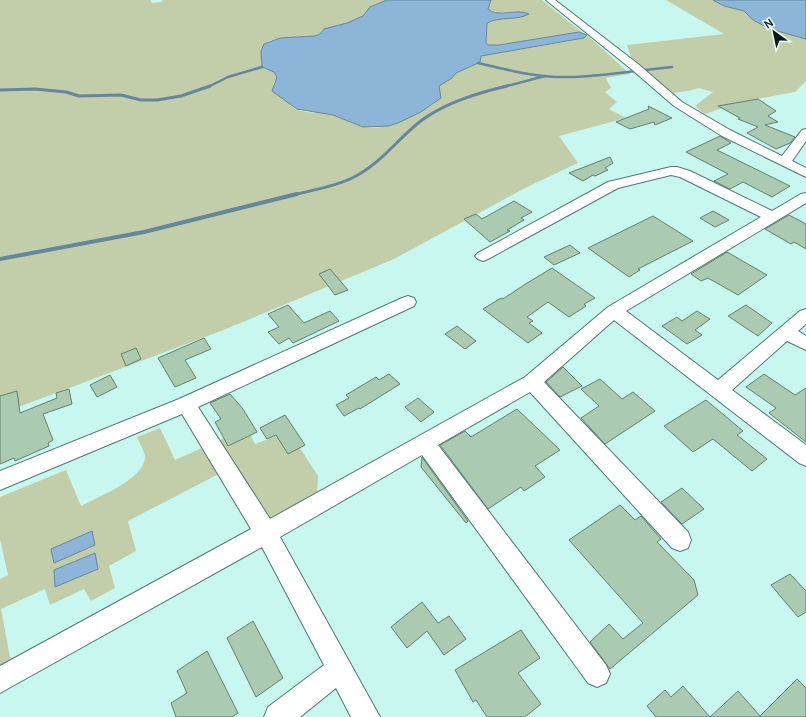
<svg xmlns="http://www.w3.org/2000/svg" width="806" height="717" font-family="Manrope,sans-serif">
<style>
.green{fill:#c2cea9}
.water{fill:#8db5d7;stroke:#65869d}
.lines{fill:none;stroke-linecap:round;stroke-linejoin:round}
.stream-far2{stroke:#65869d;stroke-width:2.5}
.stream-far1{stroke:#65869d;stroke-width:3}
.stream{stroke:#65869d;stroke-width:4}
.building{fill:#aacab2;stroke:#62816a}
.minor-casing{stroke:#4e7973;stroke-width:2}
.minor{fill:#fff;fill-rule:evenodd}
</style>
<rect width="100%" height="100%" fill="#c8f7ef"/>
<g class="green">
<path d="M0,0H151L152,3L162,2V0H387L370,7L363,16L352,22L322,30L320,34L315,36L280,38L269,41L261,55L262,67C268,69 275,70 277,77L273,84C280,93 286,103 296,109C307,114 321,112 332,115C343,118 353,125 364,127C390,131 415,116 435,103L439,86L456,73L476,64L480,62L481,56L576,40L586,37L587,35L630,74L606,78L611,88L605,92L617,102L609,109L626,118L559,136L578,163L529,186L394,259L221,331L0,414Z"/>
<path d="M491,0H542L583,33L579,32L499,45H488L486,43L487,23L524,12H498L489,10L488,9Z"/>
<path d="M666,0H713L724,6L744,11L752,19L774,30L806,39V81L795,92L740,102L705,114L695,106L713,92L699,88L689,91L673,93L631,57L627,45L724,34Z"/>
<path d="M160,428L175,460L247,428L255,444L289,431L318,476L317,497L268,524L234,466L128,521L136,551L109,566L115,588L91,601L84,589L50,605L45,589L1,609L10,657L38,672L0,693V579L8,575L0,539V497L66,470L81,506C97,497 145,479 145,457C144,450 139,442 137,437Z"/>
</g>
<g class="water">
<path d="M387,0H491L488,9C498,18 517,8 529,14C516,21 500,16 487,23L486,43L488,45H499L579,32L587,35L584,38L481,56L480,62L476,64L456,73L452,78L439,86L441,98L421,112L398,123L388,126L363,127L333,115L297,109L272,91L277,77L274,72L262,67L261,51L264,44L280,38L315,36L320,34L324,29L347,23L363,16L370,7Z"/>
<path d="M713,0H806V39L770,29L753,20L744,11L724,6Z"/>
<path d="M92,531L95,545L54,563L51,549Z"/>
<path d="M95,553L98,569L55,587L54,570Z"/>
</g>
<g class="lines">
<g class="stream-far2">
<path d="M478,63C504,69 530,76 557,77C583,78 610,74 636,71"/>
<path d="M645,70L672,67"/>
<path d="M208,87L228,77L262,67"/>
<path d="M503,87L545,76"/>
</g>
<g class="stream-far1">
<path d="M0,90L35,89L66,92L79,96L121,95L141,100H157L181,96L210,86"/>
<path d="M293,195C312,190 334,187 352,178C380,165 398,138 422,120C447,102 478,93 507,86"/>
</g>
<path class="stream" d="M0,259L144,232L297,194"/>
</g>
<g class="building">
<path d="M758,99L776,111L768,116L778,122L765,125L795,137L790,143L776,149L747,133L758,127L738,119L740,118L718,106Z"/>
<path d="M648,106L672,118L655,125L654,122L630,129L616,122L649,109Z"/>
<path d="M720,136L731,143L717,150L790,186L772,197L743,182L730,189L714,181L728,174L686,152Z"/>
<path d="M610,157L613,163L605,168L608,170L595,176L593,175L583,181L569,173Z"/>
<path d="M514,201L532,212L521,218L524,220L507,230L510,231L490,242L464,219L476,214L482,219Z"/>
<path d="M713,211L729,220L715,227L700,218Z"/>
<path d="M789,215L806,224V249L794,242L791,244L765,229Z"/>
<path d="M653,216L693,241L638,269L640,270L629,277L588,248Z"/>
<path d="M570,245L580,253L554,265L544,257Z"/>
<path d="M727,252L767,275L738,295L708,278L701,281L691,274Z"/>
<path d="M552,268L595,298L584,304L586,306L569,317L548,302L527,317L533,321L529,323L542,333L528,343L483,309L501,298L503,299L524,285Z"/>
<path d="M330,269L348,290L335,295L319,274Z"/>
<path d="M288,305L304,323L330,311L339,321L293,343L289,338L279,344L268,332L279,327L268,314Z"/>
<path d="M746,305L772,323L758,336L728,316Z"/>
<path d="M697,311L710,319L695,330L702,335L687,344L662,326L677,317L682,321Z"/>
<path d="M457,326L476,341L465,349L445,334Z"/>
<path d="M204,338L211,349L185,360L196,378L175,387L158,358Z"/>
<path d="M136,348L141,359L126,366L121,354Z"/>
<path d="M563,367L582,386L560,397L546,382Z"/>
<path d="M389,374L400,384L360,409L359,408L344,416L336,405L349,398L346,395L376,377L379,380Z"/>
<path d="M764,374L795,395L806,388V442L769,413L776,408L746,387Z"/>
<path d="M110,375L117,387L97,397L90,385Z"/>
<path d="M600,379L622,399L633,392L655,411L605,444L581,418L599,406L581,389Z"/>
<path d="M69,389L72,404L43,414L53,440L48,443L49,446L15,461L14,458L0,464V396L17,391L20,413L57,398L56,393Z"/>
<path d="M230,394L243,409L257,432L228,446L215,422L221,419L210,403Z"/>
<path d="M418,398L434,412L421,422L405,407Z"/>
<path d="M706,400L743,431L737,435L767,459L752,471L713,439L693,452L664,426Z"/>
<path d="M517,409L560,450L535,466L545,477L524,491L521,487L488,509L440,445L465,431L471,437Z"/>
<path d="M285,415L305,445L288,454L276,435L267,439L260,428Z"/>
<path d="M422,457L468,521L466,523L421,467Z"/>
<path d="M682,488L704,509L682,524L661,502Z"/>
<path d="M620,505L635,520L641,516L661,539L657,542L694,580L698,595L610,669L590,642L609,624L623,639L643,623L569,540Z"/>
<path d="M790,574L806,591V612L798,617L771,585Z"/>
<path d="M422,602L438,623L449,616L466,639L444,655L427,631L407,648L391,627Z"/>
<path d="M253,621L283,678L256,697L227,638Z"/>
<path d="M521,630L540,658L518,673L541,704L525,717H487L476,700L473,702L455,670Z"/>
<path d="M207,651L238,713L232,717H176L171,703L187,693L177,671Z"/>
<path d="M797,679L806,688V717H656L647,706L665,690L671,697L683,686L710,717L738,691L760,716Z"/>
</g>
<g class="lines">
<g class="minor-casing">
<g id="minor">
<path d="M546,0H555L638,64L682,102L730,130L782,156L802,130L806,129V141L792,161L806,168V177L722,136L674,106L630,68Z"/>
<path d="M671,167H677L690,171L772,211L801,194L806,193V203L626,311L718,380L800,311L806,309V324L798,331L806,336V350L787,341L732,390L806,445V466L799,463L614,320L544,382L688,532L691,540L688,548L680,551L672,548L530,392L438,445L606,665L610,674L606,683L597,687L588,683L422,455L280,537L380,717H351L336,688L300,717H264L268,707L324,665L262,547L0,693V666L251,529L182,414L0,490V471L179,399L402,298L408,296L414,298L416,302L414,306L198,407L270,519L525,377L608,307L761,217L680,177L671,175L618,188L488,259L483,261L478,259L475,256L478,253L608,182Z"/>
</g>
</g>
<use href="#minor" class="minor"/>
</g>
<g transform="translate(774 32) rotate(327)" stroke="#ebfefa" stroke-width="3" paint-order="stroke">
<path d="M0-3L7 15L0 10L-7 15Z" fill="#071816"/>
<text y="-6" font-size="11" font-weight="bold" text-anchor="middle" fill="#071816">N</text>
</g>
</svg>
